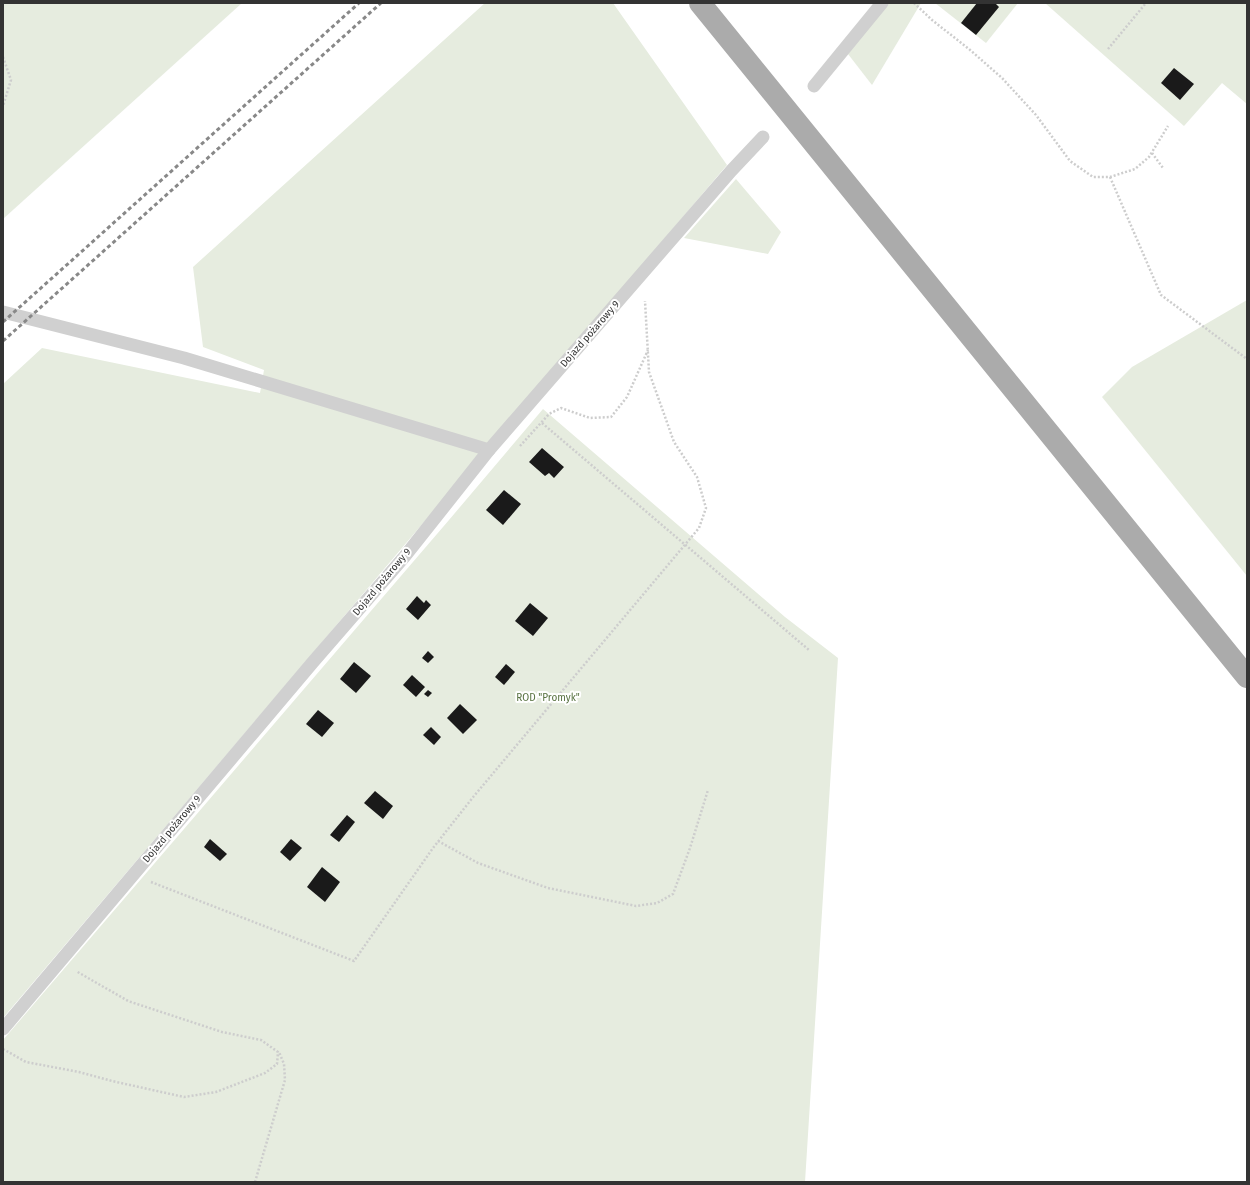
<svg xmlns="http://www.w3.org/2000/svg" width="1250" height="1185" font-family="'Fira Sans',sans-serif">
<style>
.green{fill:#e6ecdf}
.building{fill:#1a1a1a}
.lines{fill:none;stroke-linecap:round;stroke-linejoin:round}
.path{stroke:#cdcdcd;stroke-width:2.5;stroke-dasharray:2 2;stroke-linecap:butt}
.lane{stroke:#d0d0d0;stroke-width:13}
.primary{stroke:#ababab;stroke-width:22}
.rail{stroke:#888;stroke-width:3;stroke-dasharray:4 3;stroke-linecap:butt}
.labels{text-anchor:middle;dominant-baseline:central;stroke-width:4;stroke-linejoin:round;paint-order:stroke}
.street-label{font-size:10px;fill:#333;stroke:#fff}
.park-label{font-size:10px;fill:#56703f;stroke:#fff}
</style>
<rect width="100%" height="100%" fill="#fff"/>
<g class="green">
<path d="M3,3H242L3,219Z"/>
<path d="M485,3H613L727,165L3,1018V384L42,348L260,393L264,370L203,347L193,267Z"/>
<path d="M887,3H921L872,85L848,54Z"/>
<path d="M935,3H1018L986,43Z"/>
<path d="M1045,3H1247V104L1222,83L1184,126Z"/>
<path d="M736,179L781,232L768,254L684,238Z"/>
<path d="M1247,300V576L1102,397L1132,367Z"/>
<path d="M543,409L785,617L838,658L805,1182H3V1040L449,520Z"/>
</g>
<g class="building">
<path d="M977,3H995L999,7L976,35L961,23Z"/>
<path d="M1174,68L1194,84L1180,100L1161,83Z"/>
<path d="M542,448L564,467L554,478L549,473L545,476L529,462Z"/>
<path d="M504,490L521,504L503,525L486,510Z"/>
<path d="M417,596L424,603L426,600L431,605L418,620L406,609Z"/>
<path d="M530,603L548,618L533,636L515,621Z"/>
<path d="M428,651L434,657L428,663L422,658Z"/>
<path d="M354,662L371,676L356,693L340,679Z"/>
<path d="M506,664L515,672L504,685L495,677Z"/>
<path d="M412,675L425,687L416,697L403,685Z"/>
<path d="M428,690L432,693L428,697L424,694Z"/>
<path d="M460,704L477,720L463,734L447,718Z"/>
<path d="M318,710L334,723L322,737L306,724Z"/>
<path d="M431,727L441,737L434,745L423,735Z"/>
<path d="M375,791L393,806L383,819L364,803Z"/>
<path d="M347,815L355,822L339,842L330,835Z"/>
<path d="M210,839L227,854L220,861L204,847Z"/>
<path d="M291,839L302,848L290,861L280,852Z"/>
<path d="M322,867L340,882L325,902L307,887Z"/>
</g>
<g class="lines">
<g class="path">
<path d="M914,3L932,20L969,49L1002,78L1036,115L1070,161L1093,177H1110L1135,169L1149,157L1168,126"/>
<path d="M1108,49L1146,3"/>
<path d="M3,57L11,80L3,106"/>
<path d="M1152,153L1163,168"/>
<path d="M1110,177L1161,295L1247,359"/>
<path d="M542,423L809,650"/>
<path d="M520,446L549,414L561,408L590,418L611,417L627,397L648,350"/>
<path d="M438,841L478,863L548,888L636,906L657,903L673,894L690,848L708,790"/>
<path d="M151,882L354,961L433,848L474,796L699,528L706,508L697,477L674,442L649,372L645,301"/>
<path d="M3,1049L26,1062L79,1072L112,1081L184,1097L216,1092L265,1073L277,1064L278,1052L261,1040L222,1032L128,1001L76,971"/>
<path d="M255,1182L285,1080L284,1064L279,1052"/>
</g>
<g class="lane">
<path d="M814,86L882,3"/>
<path d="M3,312L184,358L489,450"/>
<path d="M3,1029L313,662L405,556L489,450L731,171L763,137"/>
</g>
<path class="primary" d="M700,3L1247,677"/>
<g class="rail">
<path d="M3,322L359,3"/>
<path d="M3,341L381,3"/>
</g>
</g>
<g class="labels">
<g class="street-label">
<text transform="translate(590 334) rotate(-49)">Dojazd pożarowy 9</text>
<text transform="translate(382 582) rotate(-50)">Dojazd pożarowy 9</text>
<text transform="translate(172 829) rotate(-50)">Dojazd pożarowy 9</text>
</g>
<g class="park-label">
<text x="548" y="698">ROD "Promyk"</text>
</g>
</g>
<rect width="1250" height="1185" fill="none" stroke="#333333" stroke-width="8"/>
</svg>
